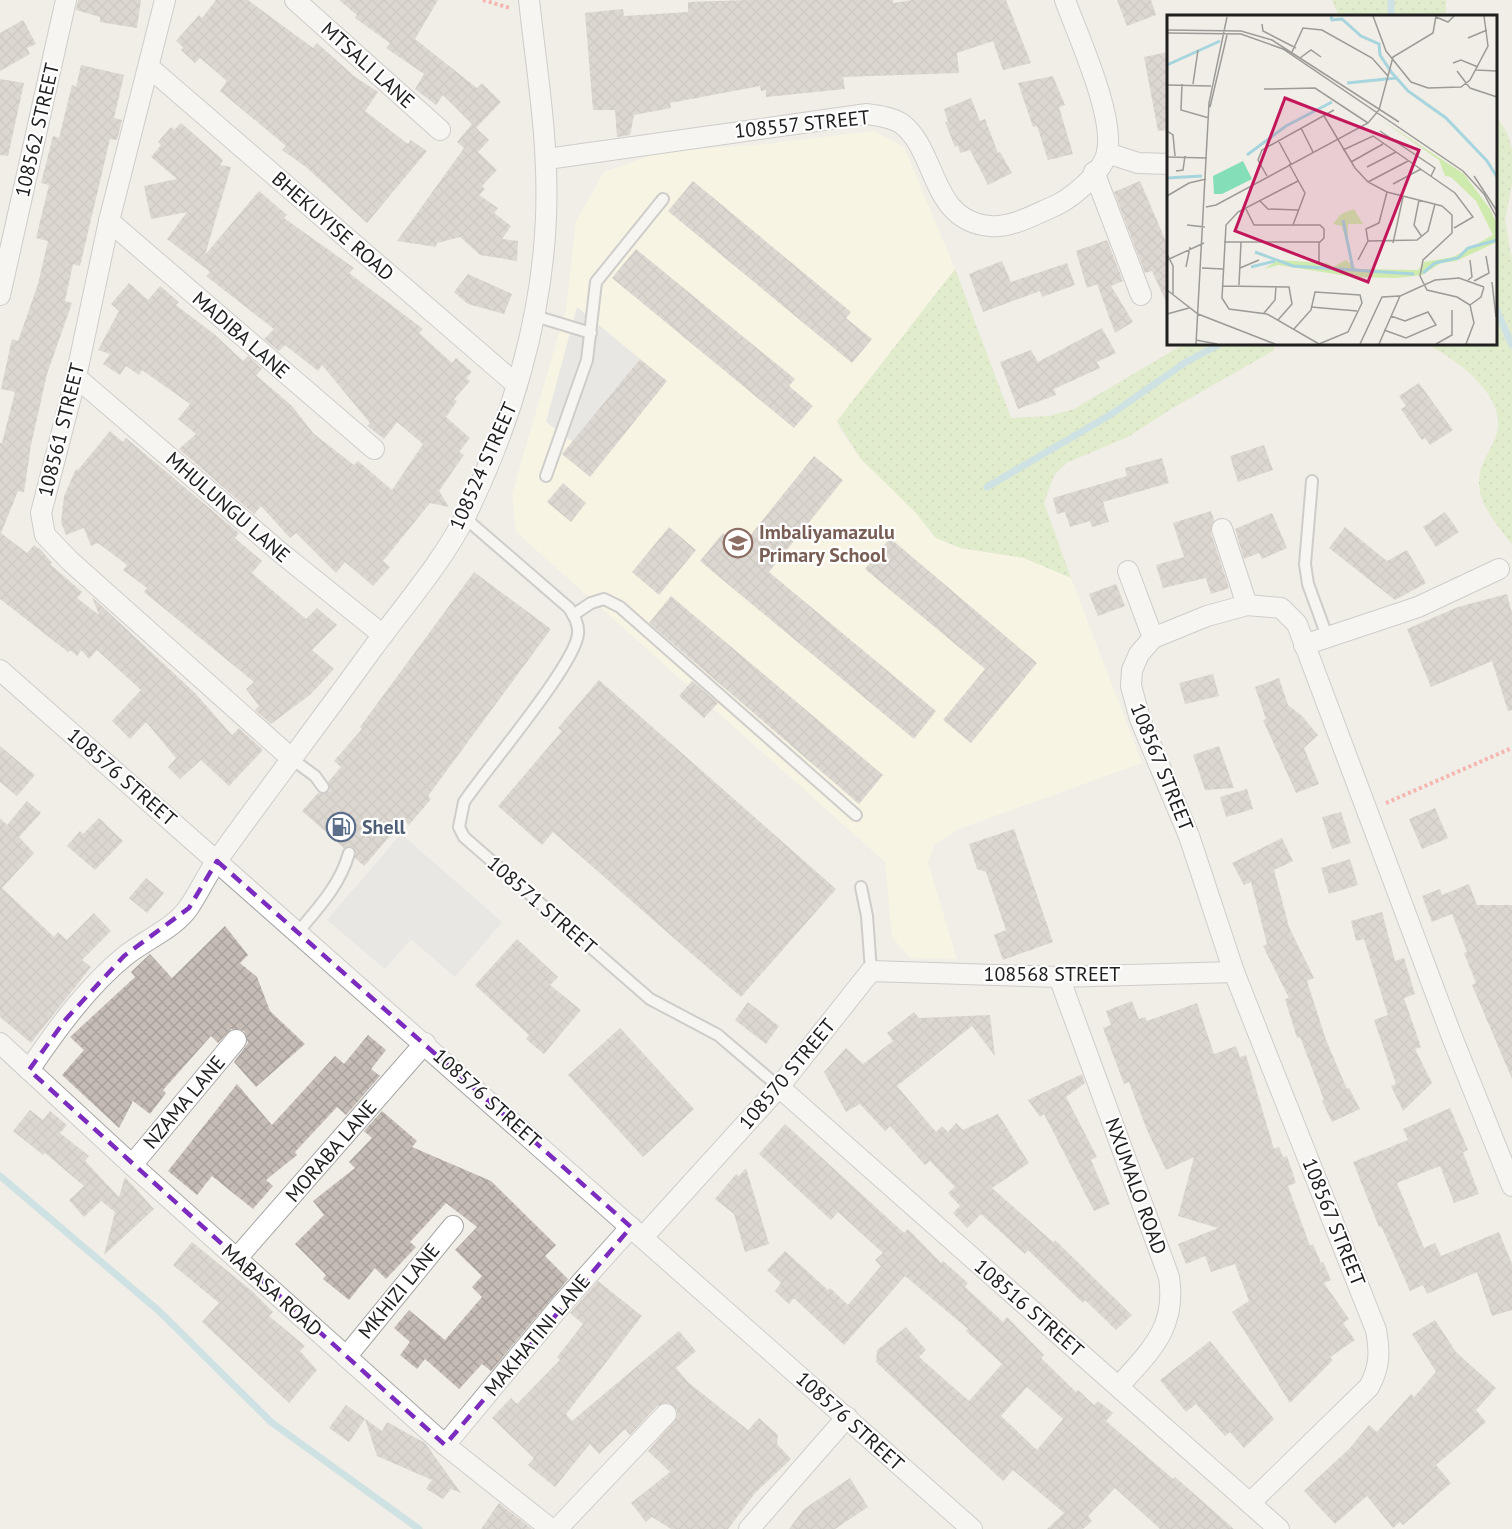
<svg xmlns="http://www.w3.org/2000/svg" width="1512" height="1529" font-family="'PT Sans',sans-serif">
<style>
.education{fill:#fffde1}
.grass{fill:url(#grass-dots)}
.parking{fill:#e0e0e0}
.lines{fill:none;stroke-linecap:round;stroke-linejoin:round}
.stream{stroke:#a7d5de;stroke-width:7}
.building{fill:url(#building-cross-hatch);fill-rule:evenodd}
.service-casing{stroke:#a7a7a7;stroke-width:14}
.minor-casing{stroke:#a7a7a7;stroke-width:22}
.path{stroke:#fa736e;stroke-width:4;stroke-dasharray:3 3;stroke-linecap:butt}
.service{stroke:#fff;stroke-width:10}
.minor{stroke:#fff;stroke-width:20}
.marked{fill:none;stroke:#7b2cbf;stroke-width:4.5;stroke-dasharray:12 8;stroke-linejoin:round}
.labels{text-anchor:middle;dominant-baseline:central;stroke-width:4.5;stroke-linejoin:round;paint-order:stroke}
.street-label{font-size:20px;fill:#202020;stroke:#fff}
.education-label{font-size:20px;font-weight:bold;fill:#785e54;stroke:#fff;text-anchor:start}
.service-label{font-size:20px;font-weight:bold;fill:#4e5e75;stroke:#fff;text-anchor:start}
.inset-river{fill:none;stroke:#a7d5de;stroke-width:3}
.inset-road{fill:none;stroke:#9d9b97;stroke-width:1.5}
.view{fill:#c2185b;fill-opacity:0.15;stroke:#c2185b;stroke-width:3}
.inset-edge{fill:none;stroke:#202020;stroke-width:3}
</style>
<defs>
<pattern id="grass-dots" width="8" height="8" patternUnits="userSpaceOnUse" patternTransform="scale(1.5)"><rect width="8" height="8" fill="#cfeaad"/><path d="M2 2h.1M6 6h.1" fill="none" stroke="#b1c895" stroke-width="1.8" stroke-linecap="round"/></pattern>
<pattern id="building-cross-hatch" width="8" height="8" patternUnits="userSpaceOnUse" patternTransform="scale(1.5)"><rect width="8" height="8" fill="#c5bcb6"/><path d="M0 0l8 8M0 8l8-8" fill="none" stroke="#a9a19c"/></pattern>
</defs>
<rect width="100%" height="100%" fill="#f1ede7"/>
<path class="education" d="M874,131L904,147L955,269L837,421L840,430L860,458L915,512L936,538L960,548L1024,558L1071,578L1142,763L959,829L934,845L928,863L957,959L910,958L892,937L885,862L516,532L512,494L566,309L576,221L604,172L663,151L756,145Z"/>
<g class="grass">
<path d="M1332,0H1446V16H1339Z"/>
<path d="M1496,116L1507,132L1512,150V184L1505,220L1512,261V544C1499,528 1479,505 1479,483C1479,464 1490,452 1496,436C1510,397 1455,358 1426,344H1496Z"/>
<path d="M955,269L1011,418L1049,416L1074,409L1184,344H1276L1273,351L1171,409L1128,437L1066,463L1054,475L1044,503L1071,578L1024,558L960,548L936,538L915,512L860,458L837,421Z"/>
</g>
<g class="parking">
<path d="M577,307L640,359L573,442L546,422Z"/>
<path d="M401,834L502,922L455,977L411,939L385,969L327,920Z"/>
</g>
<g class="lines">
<g class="stream">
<path d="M1391,0V16"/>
<path d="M1496,309L1512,345"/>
<path d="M987,487L1110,415L1186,362L1220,344"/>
<path d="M0,1176L159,1311L271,1422L419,1529"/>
</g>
</g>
<g class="building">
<path d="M78,0H141L137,28L100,22V17L76,10Z"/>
<path d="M216,0H248L313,48L317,43L354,76L378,92L365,111L408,144L411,140L427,151L367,223L306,167L282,150L286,146L220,91L227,81L200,58L195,63L181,50L183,47L176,41L199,15L202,18Z"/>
<path d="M339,0H438L415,39L477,88L482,83L501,102L476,128L443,95L436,105L415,89L424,74L386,48L390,43L355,18L357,15Z"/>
<path d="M747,0H893V3L912,0H1006L1031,63L1003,70L993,41L957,53L959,73L843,77L845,89L766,97V90L761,91L760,86L670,103L671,108L634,115L630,135L617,137L615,110H593L585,13L623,9L624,16L688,12V2Z"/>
<path d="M1117,0H1151L1156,15L1127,26Z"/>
<path d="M23,20L36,44L27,48L30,54L0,71V33Z"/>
<path d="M1168,52V130L1158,131L1144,57Z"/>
<path d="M81,65L124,75L114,118L122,120L117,140L110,139L80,266L73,264L65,301L72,303L47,374L31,445L24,492L18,491L1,533L27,553L34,545L41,550L52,563L50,564L82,592L77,598L99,615L92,597L195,693L232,735L239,728L263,750L229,786L201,760L180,779L168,767L176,758L146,722L130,739L112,721L141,690L97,650L89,659L81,650L77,656L70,650L68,652L0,599V443H2L15,392L1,389L12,339L18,341L38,284L48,241L36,238L49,185L41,183L53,136L59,138L72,85L76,87Z"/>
<path d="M1053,76L1065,105L1059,107L1073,154L1048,160L1037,126L1033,127L1018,83Z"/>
<path d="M0,79L24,83L8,156L0,155Z"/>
<path d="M971,98L980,121L985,119L998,153L1000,152L1012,173L988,185L970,150L960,153L958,145L955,147L945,122H948L944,109Z"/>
<path d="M181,123L223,160L220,165L231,167L205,255L259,191L287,215L284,218L354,268L349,273L423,329L419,333L452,363L456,358L472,372L466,378L470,381L454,399L457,401L446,417L470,438L459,452L464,455L439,491L449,507L430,503L383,561L390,567L373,586L345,562L336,573L296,533L290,538L261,506L254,514L179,449L196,434L178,419L190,404L142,370L139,375L126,366L120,375L103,364L110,354L98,350L119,311L111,304L129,283L148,300L160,286L179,302L176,305L214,334L243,361L248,356L262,369L256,375L292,406L314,434L354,465L358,461L392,490L423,444L397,422L384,439L367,426L370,423L322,365L318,371L285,345L279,351L264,339L274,329L206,276L210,272L167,239L187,212L151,219L144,186L177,179L151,157L161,145L158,142L171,127L174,130Z"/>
<path d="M472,124L489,140L478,152L497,170L482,186L485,189L479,195L498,208L494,213L511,226L502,239L518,241L517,261L480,255L460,237L437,243L436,247L397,241L464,148L457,142Z"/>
<path d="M693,181L851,312L846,318L872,339L852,363L668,211Z"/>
<path d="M1140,181L1168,246V306L1152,271L1145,273L1114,192Z"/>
<path d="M1107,240L1123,281L1111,286L1133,322L1115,333L1097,284L1087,288L1076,251Z"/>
<path d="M636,249L795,379L789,386L813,406L794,428L612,278Z"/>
<path d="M1002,261L1011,282L1067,263L1075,285L1042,297L1040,291L983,312L969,274Z"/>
<path d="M468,274L512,294L504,314L468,304L454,292Z"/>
<path d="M1102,328L1116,353L1097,362L1100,368L1054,389L1056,395L1018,409L1000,362L1031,350L1038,362Z"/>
<path d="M640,359L667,381L590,477L562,454Z"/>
<path d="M1419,383L1453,430L1430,445L1425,438L1422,440L1401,409L1406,406L1399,396Z"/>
<path d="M110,431L123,442L126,438L239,533L235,538L262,561L252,573L306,619L317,608L337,625L312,650L334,669L311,694L271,724L255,710L259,706L246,689L254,682L144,592L147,588L123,570L127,565L98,543L91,546L84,528L66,535L61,522L64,496L76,469L78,470Z"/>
<path d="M1264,445L1273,470L1238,482L1230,456Z"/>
<path d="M814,456L843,480L769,572L936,711L914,739L700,561L723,533L740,548Z"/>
<path d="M1162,458L1169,483L1103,502L1109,522L1092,527L1090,521L1070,527L1065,512L1057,514L1053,498L1127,476L1125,468Z"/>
<path d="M563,483L586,503L571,522L547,502Z"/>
<path d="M1211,511L1214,520L1211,533L1229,588L1211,594L1206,578L1163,588L1156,565L1184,557L1173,523Z"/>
<path d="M1445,512L1459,532L1436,547L1423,527Z"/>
<path d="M1272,513L1287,548L1262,559L1259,553L1244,559L1235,529Z"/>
<path d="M669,527L696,550L659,595L632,572Z"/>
<path d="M1345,527L1387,561L1407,550L1426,583L1395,600L1329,548Z"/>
<path d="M890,538L1037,663L971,743L943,720L985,669L865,569Z"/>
<path d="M474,572L551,629L428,796L431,799L409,825L404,820L364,866L355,858L354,848L348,846L344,848L302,811L318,793L324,794L330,791L328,782L341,767L334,761L362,729L360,727Z"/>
<path d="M1116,584L1125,606L1098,616L1089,594Z"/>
<path d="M1507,594L1512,613V710L1508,711L1492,661L1431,687L1407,629L1458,607Z"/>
<path d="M671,596L883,775L859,804L649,623Z"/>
<path d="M1213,674L1219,696L1185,704L1179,683Z"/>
<path d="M1279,678L1288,705L1302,716L1318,735L1304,748L1319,784L1296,793L1263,720L1266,719L1255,687Z"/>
<path d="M599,680L836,889L741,997L553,832L542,845L498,806L562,731L558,728Z"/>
<path d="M692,681L718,703L704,718L679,696Z"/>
<path d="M0,746L35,775L17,796L0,782Z"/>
<path d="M1219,746L1234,788L1205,790L1193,755Z"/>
<path d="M1247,789L1253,809L1226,817L1220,797Z"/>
<path d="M27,801L41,813L19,837L34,853L2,888L54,937L58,932L67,940L94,913L111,931L82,960L91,967L31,1043L0,1017V818L7,825Z"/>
<path d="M1435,808L1448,838L1422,849L1409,819Z"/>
<path d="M1341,812L1351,843L1332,849L1322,817Z"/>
<path d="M99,818L123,841L95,870L67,846L80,831L83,834Z"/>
<path d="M1014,829L1053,942L1003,960L994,935L1006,930L986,872L977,869L969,844Z"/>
<path d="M1282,838L1293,861L1274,870L1289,927L1314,978L1307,981L1326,1040L1347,1089L1349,1088L1360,1109L1332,1122L1322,1101L1324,1100L1300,1037L1297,1038L1285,999L1289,998L1263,946L1267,944L1251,882L1244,885L1232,863Z"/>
<path d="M1350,859L1358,885L1329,894L1321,868Z"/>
<path d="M146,878L164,893L147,913L129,898Z"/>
<path d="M1469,884L1477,905H1512V1079L1472,985L1476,983L1464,953L1467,952L1452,914L1432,922L1422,896L1440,889L1442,895Z"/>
<path d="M1382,912L1395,961L1404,958L1415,994L1404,998L1421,1047L1415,1049L1432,1083L1403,1111L1391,1086L1396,1084L1374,1020L1388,1015L1364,939L1356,941L1351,921Z"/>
<path d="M225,926L248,955L240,963L257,977L270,1011L305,1044L256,1087L234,1062L248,1043L244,1031L231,1029L218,1043L211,1036L163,1090L166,1093L150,1114L133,1101L119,1128L62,1075L84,1050L70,1037L135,977L131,972L150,954L172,978Z"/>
<path d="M517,939L558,977L550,985L581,1010L544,1054L526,1039L529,1035L475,985Z"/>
<path d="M1132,1001L1139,1019L1145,1017L1147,1021L1197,1003L1214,1054L1236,1046L1240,1057L1246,1055L1274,1149L1279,1147L1283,1157L1287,1156L1296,1183L1288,1186L1310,1246L1313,1244L1321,1263L1323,1262L1331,1280L1324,1283L1349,1319L1343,1323L1355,1340L1330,1357L1333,1360L1290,1403L1232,1312L1249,1301L1235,1264L1211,1272L1205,1256L1186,1264L1178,1244L1218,1228L1178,1216L1194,1157L1166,1170L1147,1130L1129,1082L1124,1084L1103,1028L1111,1025L1106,1011Z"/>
<path d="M748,1002L779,1026L766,1044L735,1020Z"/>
<path d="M914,1012L919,1018L990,1015L995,1056L972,1026L897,1086L936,1132L942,1126L948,1132L956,1123L963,1130L998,1114L1029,1163L992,1188L1053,1242L1055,1240L1132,1315L1116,1330L1085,1300L1083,1303L1028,1250L1025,1254L981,1214L967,1228L953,1213L960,1206L948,1193L955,1187L930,1161L925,1165L890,1126L885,1131L860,1104L846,1112L824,1072L846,1048L863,1064L893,1041L887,1033Z"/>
<path d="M620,1028L694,1109L643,1157L568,1075Z"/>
<path d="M368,1035L386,1050L371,1069L380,1076L346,1115L337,1107L295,1152L297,1155L266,1180L273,1186L253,1209L212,1176L197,1195L168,1171L237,1084L272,1125L335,1056L344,1064Z"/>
<path d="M1082,1074L1085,1083L1066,1097L1097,1157L1091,1160L1110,1204L1094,1211L1044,1114L1040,1117L1028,1100Z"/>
<path d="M1450,1108L1468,1150L1463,1152L1479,1194L1454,1203L1440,1166L1397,1183L1424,1248L1435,1243L1441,1256L1499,1232L1512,1264V1310L1492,1316L1477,1272L1427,1294L1423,1285L1410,1291L1381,1226L1379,1227L1353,1162L1408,1140L1403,1129Z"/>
<path d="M30,1110L43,1120L50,1111L67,1125L60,1133L89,1156L85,1161L119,1197L125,1177L154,1209L104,1255L115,1212L101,1201L84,1217L69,1200L84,1186L45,1153L43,1155L13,1131Z"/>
<path d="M382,1111L417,1141L412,1147L491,1181L556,1245L545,1256L568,1279L491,1371L482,1364L459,1389L425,1359L417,1369L400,1355L410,1342L394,1328L409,1310L445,1340L482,1297L472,1287L482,1276L455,1250L477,1227L446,1203L410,1242L416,1247L386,1279L375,1268L349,1300L323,1279L326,1275L295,1244L324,1215L313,1201L355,1168L349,1162L372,1138L364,1131Z"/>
<path d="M785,1124L904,1233L908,1229L941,1263L943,1261L968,1283L965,1287L1003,1322L1007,1317L1044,1355L1041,1358L1076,1392L1078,1390L1094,1405L1098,1401L1113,1413L1106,1421L1173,1479L1175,1477L1234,1529H1160L1115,1488L1088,1516L1092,1521L1083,1529H1047L1064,1513L1013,1470L1003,1481L876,1362L877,1350L906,1327L926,1350L919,1357L969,1401L1002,1364L966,1331L968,1329L905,1276L844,1345L794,1298L789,1304L775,1291L781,1283L767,1270L785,1251L828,1290L830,1288L848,1305L881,1266L875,1260L883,1253L838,1212L831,1220L759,1154ZM1027,1387L1063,1419L1037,1450L1001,1416Z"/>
<path d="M746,1168L769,1244L745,1252L734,1214L715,1199L736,1174L739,1176Z"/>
<path d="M192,1242L252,1291L273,1312L269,1316L305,1346L300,1351L317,1370L289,1403L202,1322L219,1303L173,1265Z"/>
<path d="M598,1281L642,1316L566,1414L572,1421L679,1331L696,1351L676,1368L689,1383L748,1430L759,1418L778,1435L777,1444L791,1459L755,1493L728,1529H671L652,1517L646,1522L631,1503L670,1472L648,1451L677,1417V1410L669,1403L657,1406L630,1435L625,1429L599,1454L590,1444L555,1487L528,1465L534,1458L492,1418L511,1398L517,1404L560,1360L557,1357L583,1324L570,1313Z"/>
<path d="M1435,1320L1456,1352L1496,1388L1476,1410L1486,1422L1436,1465L1451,1483L1403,1525L1400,1522L1393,1528L1367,1496L1335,1524L1304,1491L1350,1448L1369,1425L1377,1432L1411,1394L1414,1397L1436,1372L1412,1334Z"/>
<path d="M1210,1341L1274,1419L1244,1448L1230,1432L1225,1436L1196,1404L1186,1412L1160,1380Z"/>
<path d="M346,1405L382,1431L387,1422L425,1443L461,1493L451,1489L443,1499L426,1489L432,1480L377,1456L365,1419L349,1442L329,1428Z"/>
<path d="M850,1478L868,1507L835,1529H789L804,1509Z"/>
<path d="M499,1503L532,1529H481Z"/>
</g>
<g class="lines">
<g class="service-casing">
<g id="service">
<path d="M535,316L591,333"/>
<path d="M546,476L587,360L596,282L663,199"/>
<path d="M1312,481L1305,564L1308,584L1327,636"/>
<path d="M465,518L569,608C574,616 579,624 578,634C575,665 486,769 464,802L459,827L464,837L650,999L718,1035L779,1087"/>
<path d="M573,615L591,603L604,599L620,607L856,815"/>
<path d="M292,759L315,776L323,787"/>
<path d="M861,887L867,916L871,971"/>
<path d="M298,932C319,907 340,885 349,853"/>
</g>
</g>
<g class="minor-casing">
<g id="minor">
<path d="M165,0L109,221L76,377L41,513L45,535L70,561L292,759"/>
<path d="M295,0L440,130"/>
<path d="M150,68L517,385"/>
<path d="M1107,153L1138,163L1168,164"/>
<path d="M547,159L867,114C879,116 892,117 902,124C938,152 930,221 990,226C1010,228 1032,216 1050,208C1069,201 1103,173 1107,152C1115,116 1078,36 1065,0"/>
<path d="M1094,172L1141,295"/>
<path d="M109,221L374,449"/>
<path d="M0,295L66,0"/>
<path d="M76,377L281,553L383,635"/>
<path d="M1222,529L1247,605"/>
<path d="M1128,571L1153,638"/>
<path d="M1304,645L1418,607L1499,569"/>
<path d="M0,670L972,1529"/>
<path d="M1059,977L1169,1277C1177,1328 1150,1351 1119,1386"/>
<path d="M0,1043L132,1165L445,1445L551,1529"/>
<path d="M29,1070C56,1030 88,986 125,956C146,939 174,929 189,907C200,891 207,874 218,859C269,788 322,719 373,648C403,607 444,560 466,515C511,423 542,320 546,217C549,141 537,74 529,0"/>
<path d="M779,1087L1279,1529"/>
<path d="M132,1165L236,1040"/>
<path d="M643,1237L779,1087L871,971L1059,977L1234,972"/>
<path d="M237,1258L425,1043"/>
<path d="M346,1357L453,1226"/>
<path d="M445,1445L561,1305L631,1227"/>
<path d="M1250,1503L1369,1387C1380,1367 1380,1352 1376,1330L1234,972L1189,836L1140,719L1131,686L1132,670L1139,654L1153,638L1207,616L1247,605L1281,608L1297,624L1452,1037L1512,1186"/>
<path d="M557,1529L666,1414"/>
<path d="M749,1529L847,1417"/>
</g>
</g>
<g class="path">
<path d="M483,0L510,8"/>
<path d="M1386,803L1512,748"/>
</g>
<use href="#service" class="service"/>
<use href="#minor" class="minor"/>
</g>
<path d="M0 0H1512V1529H0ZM217,861L631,1227L445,1445L29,1070L66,1019L124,956L189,908Z" fill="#f1ede7" fill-opacity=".55" fill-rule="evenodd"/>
<path class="marked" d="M217,861L631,1227L445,1445L29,1070L66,1019L124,956L189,908Z"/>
<defs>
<g id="school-ring" transform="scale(1.5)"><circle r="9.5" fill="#fff" stroke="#8d6e63" stroke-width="1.5"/><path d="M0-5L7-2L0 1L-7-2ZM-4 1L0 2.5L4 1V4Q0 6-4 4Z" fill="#8d6e63"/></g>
<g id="fuel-ring" transform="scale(1.5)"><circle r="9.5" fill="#fff" stroke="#5c6f8a" stroke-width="1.5"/><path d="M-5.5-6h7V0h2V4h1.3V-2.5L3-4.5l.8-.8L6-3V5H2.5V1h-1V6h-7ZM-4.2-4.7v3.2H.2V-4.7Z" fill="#5c6f8a"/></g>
</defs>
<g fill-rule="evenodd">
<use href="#school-ring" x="738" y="543"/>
<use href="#fuel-ring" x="341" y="827"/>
</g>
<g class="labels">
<g class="street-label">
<text transform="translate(368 65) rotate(42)">MTSALI LANE</text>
<text transform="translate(802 124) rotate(-6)">108557 STREET</text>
<text transform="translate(37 130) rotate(-77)">108562 STREET</text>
<text transform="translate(333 226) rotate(41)">BHEKUYISE ROAD</text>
<text transform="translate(241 335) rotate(41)">MADIBA LANE</text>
<text transform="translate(61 430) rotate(-76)">108561 STREET</text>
<text transform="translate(483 466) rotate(-66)">108524 STREET</text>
<text transform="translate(228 507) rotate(41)">MHULUNGU LANE</text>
<text transform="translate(1162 767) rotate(68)">108567 STREET</text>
<text transform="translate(122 777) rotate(41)">108576 STREET</text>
<text transform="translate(542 905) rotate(41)">108571 STREET</text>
<text x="1052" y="974">108568 STREET</text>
<text transform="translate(787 1074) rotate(-50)">108570 STREET</text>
<text transform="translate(487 1098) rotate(42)">108576 STREET</text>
<text transform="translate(184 1102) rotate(-50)">NZAMA LANE</text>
<text transform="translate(331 1151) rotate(-49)">MORABA LANE</text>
<text transform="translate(1136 1186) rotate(70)">NXUMALO ROAD</text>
<text transform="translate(1334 1222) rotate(68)">108567 STREET</text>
<text transform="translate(272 1290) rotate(42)">MABASA ROAD</text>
<text transform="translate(399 1291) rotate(-51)">MKHIZI LANE</text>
<text transform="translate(1029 1308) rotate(41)">108516 STREET</text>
<text transform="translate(537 1335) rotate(-50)">MAKHATINI LANE</text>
<text transform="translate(850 1421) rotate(42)">108576 STREET</text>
</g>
<g class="education-label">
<text x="759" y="532">Imbaliyamazulu<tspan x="759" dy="23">Primary School</tspan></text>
</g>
<g class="service-label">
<text x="362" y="827">Shell</text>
</g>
</g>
<g transform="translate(1167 15)">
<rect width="330" height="330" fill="#f1ede7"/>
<path d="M210,102L297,159L323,194L330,209V227L289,246L274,248L255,260L230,263L187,262L111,250L97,254L111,245L160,248L166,252L179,245L190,254L251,255L257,247L286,242L326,220L309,186L284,162L278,161L272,145ZM187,194L196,209H181V236L175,211L166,209L174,199Z" fill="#cfeaad"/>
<path d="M76,146L85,164L55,179H47L46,161Z" fill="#85dfb6"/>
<path class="inset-river" d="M164,1L165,5L175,4L194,21L212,29L213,40L225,58L241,76L279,103L320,146L330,162M0,50L53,26M180,68L229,63M80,140L119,111L165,87M0,163L35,161M176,205L186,254M88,237L126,251L247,259M84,252L108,246M256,258L268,248L291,243L301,233L330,225"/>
<path class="inset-road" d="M206,1L219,36L244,67L261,73L294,72L303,65L321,31L317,1M269,2L281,7L287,1M95,9L96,16L129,33M0,15L74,16L105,25L232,107M0,18L74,19L116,34L296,156L317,179L330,203M301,23L320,15M125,37L136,13L155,15L205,43L221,61M133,43L144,35L154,42M286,48L294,45L311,52M309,55L330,56M290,56L303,73L330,82M15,69L14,95L42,103M26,69L31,35M0,70L44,71M97,74L148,73L201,108M43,92L60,20M157,101L188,153L201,167L220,177L275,191L285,200V218L256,245L253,261L260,275L290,282L303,290L307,308L299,329M134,113L146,137M0,116L6,120L8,141M213,116L268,153L264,161M111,125L124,149M176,135L206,121L288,178L306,202L287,213M0,142L40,143M184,147L216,129M122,149L138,178L126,210M200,152L229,137M9,156L16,155L18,141M100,161L91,145L95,135L167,95M307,161L330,196M131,166L71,197L59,210L55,283L62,294L100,299L152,329M201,167L241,146M226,169L254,154M0,181L22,168L39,164M252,185L247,210L255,222M93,186L101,194L131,195M39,192L49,190L201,108L212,95L226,42L266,18L269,1M20,210L38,212M201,226L250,225L261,216L268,189M201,226L199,214L212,208L220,177M57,227H153L157,223V214L153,210H87L79,194M152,227V247M226,228L236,182M0,239L6,251V279M0,245L37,228M191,245L201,226M19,252L23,232M35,253L56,254M73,253L92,245M301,265L305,262L303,245M307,266L322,258L319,241M325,267L329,302M72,270L74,227M56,271L122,272L125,289L111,305M0,275L31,299L108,329M303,290L314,282L317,272M144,292L190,296M97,298L108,285L109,271M0,299L22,293M127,314L144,295L148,277L193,280L195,288L181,317L152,329M217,315L239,323L269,310L261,297L238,306L224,301M29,325L50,329M29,329L42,88L60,2M193,329L215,282L233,281M212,329L233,281L268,265L292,263L317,272M269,329L285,320V295"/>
<path class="view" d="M118,83L252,135L201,267L68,216Z"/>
<rect width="330" height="330" class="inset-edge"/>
</g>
</svg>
